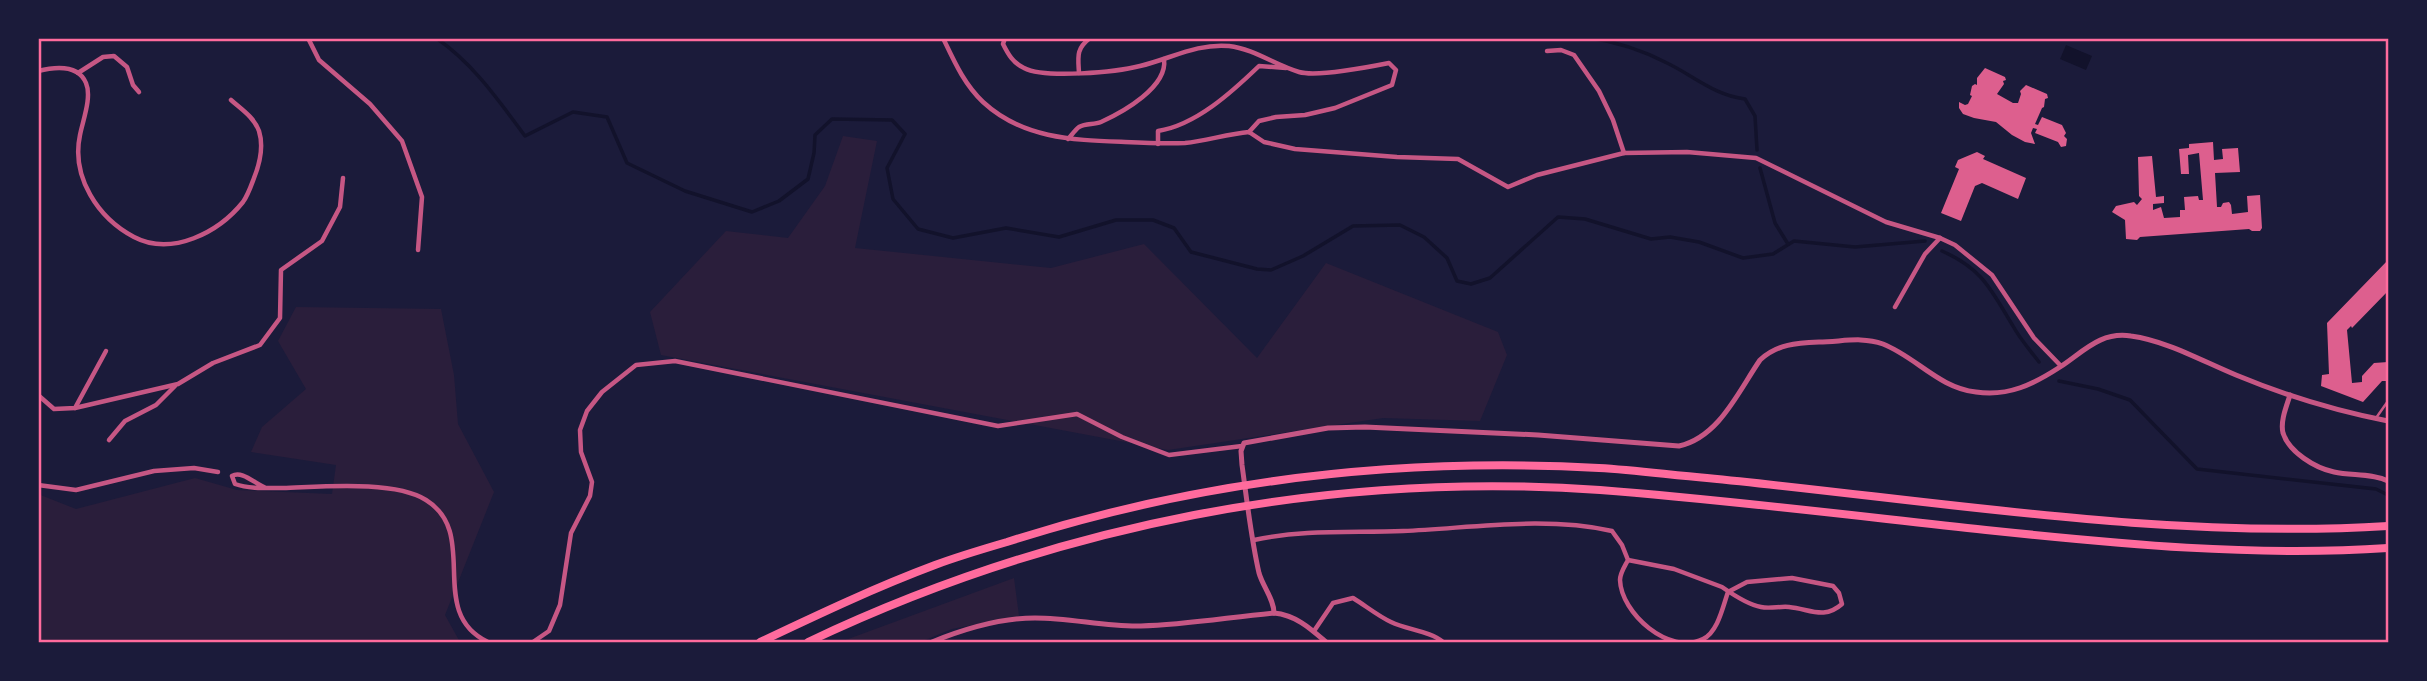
<svg xmlns="http://www.w3.org/2000/svg" width="2427" height="681" font-family="Poppins,sans-serif">
<style>
.green{fill:#2a1e3b}
.water{fill:#12122b}
.lines{fill:none;stroke-linecap:round;stroke-linejoin:round}
.stream{stroke:#12122b;stroke-width:3.5}
.building{fill:#dd5f8e}
.service{stroke:#c65784;stroke-width:2.5}
.minor{stroke:#c65784;stroke-width:4.5}
.tertiary{stroke:#c65784;stroke-width:5}
.motorway{stroke:#ff6b9d;stroke-width:8}
.neatline{fill:none;stroke:#ff6b9d;stroke-width:2.5}
</style>
<rect width="100%" height="100%" fill="#1b1b3a"/>
<g class="green">
<path d="M843,136L877,141L855,248L1051,268L1144,244L1257,358L1326,263L1498,332L1507,355L1480,421L1383,418L1168,450L661,355L650,312L726,231L788,238L825,186Z"/>
<path d="M296,307L441,309L454,375L458,424L494,492L445,615L460,642H39L38,494L76,509L195,478L237,490L332,494L336,465L251,452L262,427L306,389L278,341Z"/>
<path d="M1014,578L1019,616L952,629L920,642H840Z"/>
</g>
<path class="water" d="M2066,45L2092,56L2086,70L2060,59Z"/>
<g class="lines">
<g class="stream">
<path d="M436,38C473,63 499,101 525,136L573,112L607,117L627,163L685,191L752,212L779,201L808,179L814,153L815,135L832,119L892,120L905,134L887,168L893,199L918,229L953,238L1006,228L1059,237L1116,220H1153L1174,228L1191,252L1257,269L1271,270L1303,256L1353,226L1400,225L1424,237L1447,258L1457,281L1471,284L1490,278L1558,217L1585,219L1651,239L1670,237L1699,242L1743,258L1773,254L1794,241L1855,247L1925,241"/>
<path d="M1510,38H1559"/>
<path d="M1590,38C1618,42 1642,50 1667,63C1694,76 1714,95 1745,99L1755,116L1757,150"/>
<path d="M1760,168L1775,223L1788,244"/>
<path d="M1942,251C1983,269 1991,290 2013,326C2020,339 2030,350 2039,362"/>
<path d="M2059,381L2098,389L2130,400L2197,469L2376,489L2388,495"/>
</g>
</g>
<g class="building">
<path d="M1985,68L2005,77L2006,80L2003,81L2004,84L1997,94L2013,103H2018L2021,94L2020,91L2026,85L2047,94L2048,98L2045,99L2044,107L2042,108L2035,124L2038,125L2042,117L2062,125L2066,133L2064,136L2067,139L2066,146L2061,147L2058,142L2035,133L2037,129L2033,128L2031,133L2035,144L2025,142L2012,135L1996,122L1974,118L1963,114L1959,108V102L1965,105L1968,104L1972,96L1970,95L1972,86L1975,84L1977,85V78Z"/>
<path d="M2213,142L2214,160L2223,159L2222,149L2238,148L2240,172L2215,173L2217,207H2221L2223,203L2229,202L2231,205L2232,214L2248,212L2247,196L2260,195L2262,228L2260,231H2252L2249,229L2140,237L2137,240L2126,239L2125,220L2112,212L2116,206L2134,202L2137,205L2142,199L2139,196L2138,157L2152,156L2156,197L2164,196V203L2153,204V210L2161,207L2164,218L2180,217V210H2185L2184,197L2198,196L2199,200H2203L2199,153L2188,155L2189,174H2181L2179,149L2189,148V144Z"/>
<path d="M1977,152L1985,156L1983,159L2026,178L2018,199L1982,183L1975,186L1961,221L1941,213L1959,169L1955,167L1958,160Z"/>
<path d="M2388,260V291L2352,328L2351,326L2347,330L2352,383L2362,382V376L2374,363L2388,362V381H2382L2363,402L2321,386L2322,375L2329,374L2327,323Z"/>
</g>
<g class="lines">
<path class="service" d="M2376,418L2388,401"/>
<g class="minor">
<path d="M308,38L319,60L370,104L402,141L422,197L418,250"/>
<path d="M943,38C954,61 964,84 983,102C1023,139 1074,140 1125,142C1145,143 1165,144 1185,143C1206,141 1227,134 1249,132"/>
<path d="M1005,38L1003,44C1008,54 1013,63 1024,68C1045,79 1117,72 1140,66C1170,59 1197,43 1229,46C1254,49 1275,65 1299,72C1317,77 1369,67 1389,63L1396,70L1392,85L1335,108L1305,115L1276,117L1259,121L1249,132"/>
<path d="M1547,51L1561,50L1574,55L1599,91L1613,120L1624,153"/>
<path d="M38,71C54,67 78,64 86,83C92,97 83,120 80,135C71,177 98,218 134,237C172,257 219,232 243,202C248,195 251,186 254,178C260,163 264,147 259,131C254,117 241,109 231,100"/>
<path d="M78,73L103,57L114,56L127,67L133,85L139,92"/>
<path d="M1079,73C1078,56 1076,49 1090,38"/>
<path d="M1249,132L1264,142L1295,149L1397,157L1458,159L1508,187L1537,175L1624,153L1687,152L1756,158L1886,222L1940,238L1955,245L1992,275L2034,338L2061,366"/>
<path d="M1068,139C1071,136 1075,130 1079,127C1086,123 1094,125 1101,122C1123,112 1168,87 1164,59"/>
<path d="M1158,144V131C1196,125 1232,92 1259,66L1286,68"/>
<path d="M1895,307L1925,254L1940,238"/>
<path d="M38,395L54,409L75,408L178,384L213,363L260,345L280,318L281,270L322,241L340,207L343,178"/>
<path d="M75,408L106,351"/>
<path d="M109,440L125,421L156,405L175,386"/>
<path d="M38,485L76,490L154,471L194,468L218,472"/>
<path d="M266,488C255,484 242,470 232,476L235,484C249,489 267,488 283,488C320,487 394,480 426,500C481,534 425,612 488,642"/>
<path d="M1254,540C1306,529 1351,533 1403,531C1473,528 1544,516 1612,531L1622,545L1628,560C1625,566 1620,573 1620,580C1621,613 1669,656 1703,639C1718,632 1723,606 1728,592L1747,582L1792,578L1833,586L1839,593L1842,604C1824,620 1810,609 1789,607C1780,606 1770,609 1761,607C1749,605 1732,594 1722,587L1674,569L1628,560"/>
<path d="M1314,631L1333,603L1353,598C1366,606 1378,616 1391,622C1408,630 1430,631 1443,642"/>
<path d="M533,642L549,631L560,605L571,533L590,496L592,482L581,452L580,430L587,411L602,392L636,365L675,361L998,426L1077,414L1122,437L1169,455L1242,446"/>
</g>
<g class="tertiary">
<path d="M2290,395C2287,405 2280,421 2283,433C2289,452 2315,468 2334,472C2352,476 2371,473 2388,481"/>
<path d="M1274,613C1274,599 1263,587 1259,573C1251,538 1247,501 1242,465L1241,451L1244,443L1328,428L1365,427L1538,435L1679,446C1719,437 1738,392 1760,360C1777,344 1797,343 1819,342C1841,342 1861,336 1883,344C1916,357 1939,388 1976,392C2008,397 2034,384 2060,367C2083,352 2101,331 2131,336C2167,341 2202,361 2236,375C2284,395 2337,411 2388,421"/>
<path d="M932,642C964,629 999,618 1035,618C1071,618 1106,627 1141,626C1186,625 1230,617 1274,613C1296,615 1311,629 1326,642"/>
</g>
<g class="motorway">
<path d="M760,642C817,615 876,587 935,565C959,556 983,549 1007,542C1200,480 1397,457 1599,468C1635,470 1671,475 1707,478C1933,500 2161,540 2388,526"/>
<path d="M808,642C1054,525 1328,471 1600,490C1729,500 1857,516 1986,530C2120,544 2253,557 2388,548"/>
</g>
</g>
<rect width="2427" height="681" fill="none" stroke="#1b1b3a" stroke-width="80"/>
<rect x="40" y="40" width="2347" height="601" class="neatline"/>
</svg>
